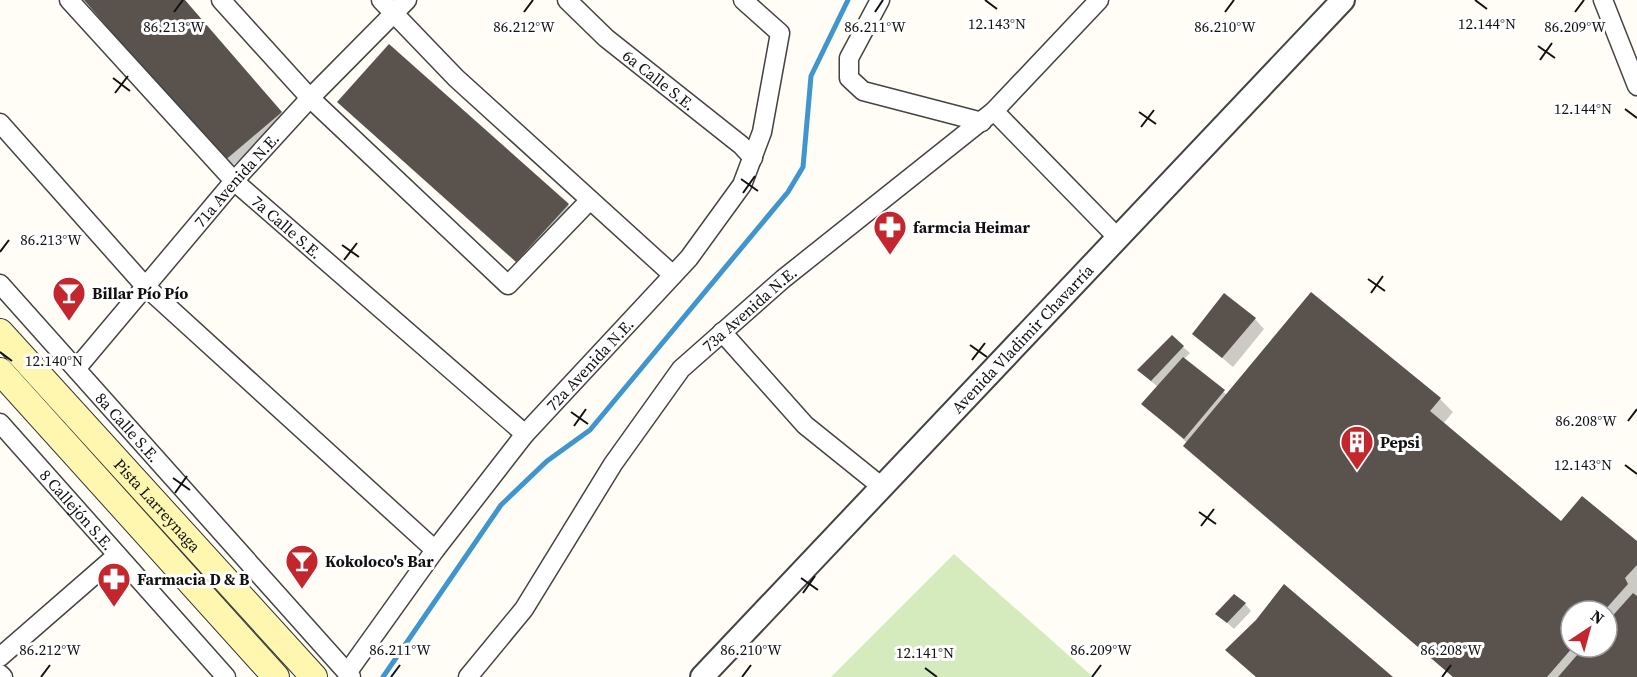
<svg xmlns="http://www.w3.org/2000/svg" width="1637" height="677" font-family="'Source Serif 4',serif">
<style>
.grass{fill:#d5ebbd}
.shadow{fill:#0003;fill-rule:evenodd}
.lines{fill:none;stroke-linecap:round;stroke-linejoin:round}
.stream{stroke:#3f96cf;stroke-width:5}
.building{fill:#5a524d}
.minor-casing{stroke:#444;stroke-width:21}
.tertiary-casing{stroke:#444;stroke-width:26}
.secondary-casing{stroke:#333;stroke-width:28}
.minor{stroke:#fff;stroke-width:18}
.tertiary{stroke:#fff;stroke-width:22}
.secondary{stroke:#fff6b0;stroke-width:26}
.ticks{fill:none;stroke:#111;stroke-width:2}
.labels{text-anchor:middle;dominant-baseline:central;stroke-width:6;stroke-linejoin:round;paint-order:stroke}
.street-label{font-size:16px;fill:#111;stroke:#fff}
.poi-label{font-size:16px;font-weight:bold;fill:#111;stroke:#fff;text-anchor:start}
.ticks-label{font-size:15px;text-anchor:middle;fill:#111;stroke:#fff;stroke-width:6;stroke-linejoin:round;paint-order:stroke}
</style>
<rect width="100%" height="100%" fill="#fffdf5"/>
<path class="grass" d="M954,554L1093,677H831Z"/>
<g class="shadow">
<path d="M85,0H184L287,119L231,167Z"/>
<path d="M345,108L568,205L574,211L524,267Z"/>
<path d="M1311,294L1440,399L1453,412L1443,424L1561,523L1637,543V677H1453L1143,404L1158,387L1146,377L1183,347L1190,353L1184,359L1227,395ZM1571,611H1607V647H1571Z"/>
<path d="M1255,319L1264,329L1233,367L1194,334Z"/>
<path d="M1245,604L1251,611L1234,629L1224,620Z"/>
</g>
<g class="lines">
<path class="stream" d="M383,677L501,505L547,461L590,430L788,192L803,167L811,76L848,0"/>
</g>
<g class="building">
<path d="M84,0H185L282,112L223,162Z"/>
<path d="M389,44L569,204L516,262L337,102Z"/>
<path d="M1311,292L1441,398L1430,411L1561,521L1582,496L1637,541V565L1625,578L1628,584L1604,611H1571V647H1573L1547,677H1453L1183,446Z"/>
<path d="M1224,293L1256,318L1222,358L1192,334Z"/>
<path d="M1172,335L1184,346L1151,381L1137,370Z"/>
<path d="M1183,357L1225,390L1184,439L1141,404Z"/>
<path d="M1284,584L1393,677H1256L1225,650L1256,620Z"/>
<path d="M1633,593L1637,596V677H1558L1584,647H1607V622Z"/>
<path d="M1234,594L1246,603L1227,623L1215,614Z"/>
</g>
<g class="lines">
<g class="minor-casing">
<g id="minor">
<path id="s1" d="M69,0L234,181L525,434"/>
<path d="M221,0L310,98L508,285L590,200"/>
<path d="M381,0L456,78L673,275"/>
<path id="s2" d="M567,0L606,38L741,145L753,158"/>
<path d="M880,0L849,58V78L863,91L982,122"/>
<path d="M1603,0L1637,86"/>
<path d="M994,111L1118,238"/>
<path d="M0,123L145,286L435,550"/>
<path id="s3" d="M0,284L351,677"/>
<path d="M722,332L805,425L882,487"/>
<path id="s4" d="M76,369L234,181L310,98L407,0"/>
<path id="s5" d="M0,423L226,677"/>
<path d="M0,657L116,556"/>
<path id="s6" d="M347,673L435,550L525,434L689,258L742,185L762,132L780,33L743,0"/>
<path d="M0,674L3,677"/>
<path id="s7" d="M468,677L524,609L613,464L681,369L783,279L994,111L1099,0"/>
</g>
</g>
<g class="tertiary-casing">
<g id="tertiary">
<path id="s8" d="M702,677L1343,0"/>
</g>
</g>
<g class="secondary-casing">
<g id="secondary">
<path id="s9" d="M0,332L314,677"/>
<path d="M0,371L276,677"/>
</g>
</g>
<use href="#minor" class="minor"/>
<use href="#tertiary" class="tertiary"/>
<use href="#secondary" class="secondary"/>
</g>
<path class="ticks" d="M985,0L997,9M1475,0L1487,9M174,12L183,0M524,12L533,0M875,12L883,0M1225,12L1234,0M1575,12L1584,0M1538,46L1555,58M1540,60L1552,43M113,78L130,91M115,93L128,76M1625,109L1637,118M1139,112L1156,124M1141,127L1154,110M741,179L758,191M743,193L755,176M342,245L359,257M0,252L9,240M344,260L357,243M1368,279L1385,291M1371,293L1383,276M970,345L987,357M0,352L12,361M972,360L985,343M571,412L588,424M1628,421L1637,409M574,426L586,409M1625,465L1637,474M173,478L190,490M175,493L187,476M1199,512L1216,524M1201,526L1214,509M801,578L818,590M803,593L815,576M925,668L937,677M41,677L50,665M391,677L400,665M742,677L751,665M1092,677L1101,665M1442,677L1451,665"/>
<defs>
<g id="pharmacy-pin" transform="scale(1.725)"><path d="M0 17L-7.5 6A9.5 9.5 0 1 1 7.5 6Z" fill="#c4262e" stroke="#fff"/><path d="M-2-6h4v4h4v4h-4v4h-4v-4h-4v-4h4Z" fill="#fff"/></g>
<g id="bar-pin" transform="scale(1.725)"><path d="M0 17L-7.5 6A9.5 9.5 0 1 1 7.5 6Z" fill="#c4262e" stroke="#fff"/><path d="M-6-5H6L.8 .8V4.5H3.5V6h-7V4.5H-.8V.8Z" fill="#fff"/></g>
<g id="building-pin" transform="scale(1.725)"><path d="M0 17L-7.5 6A9.5 9.5 0 1 1 7.5 6Z" fill="#c4262e" stroke="#fff"/><path d="M-4-6H4V6H1V3H-1V6H-4ZM-2.5-4.3h1.7v1.8h-1.7ZM.8-4.3h1.7v1.8H.8ZM-2.5-1h1.7V.8h-1.7ZM.8-1h1.7V.8H.8Z" fill="#fff"/></g>
</defs>
<g fill-rule="evenodd">
<use href="#pharmacy-pin" x="890" y="227"/>
<use href="#bar-pin" x="69" y="293"/>
<use href="#building-pin" x="1357" y="442"/>
<use href="#bar-pin" x="302" y="561"/>
<use href="#pharmacy-pin" x="114" y="579"/>
</g>
<g class="labels">
<g class="street-label">
<text stroke="none"><textPath href="#s2" startOffset="122">6a Calle S.E.</textPath></text>
<text stroke="none"><textPath href="#s4" startOffset="248">71a Avenida N.E.</textPath></text>
<text stroke="none"><textPath href="#s1" startOffset="315">7a Calle S.E.</textPath></text>
<text stroke="none"><textPath href="#s7" startOffset="466">73a Avenida N.E.</textPath></text>
<text stroke="none"><textPath href="#s8" startOffset="466">Avenida Vladimir Chavarría</textPath></text>
<text stroke="none"><textPath href="#s6" startOffset="393">72a Avenida N.E.</textPath></text>
<text stroke="none"><textPath href="#s3" startOffset="192">8a Calle S.E.</textPath></text>
<text stroke="none"><textPath href="#s9" startOffset="234">Pista Larreynaga</textPath></text>
<text stroke="none"><textPath href="#s5" startOffset="116">8 Callejón S.E.</textPath></text>
</g>
<g class="poi-label">
<text x="913" y="227">farmcia Heimar</text>
<text x="92" y="293">Billar Pío Pío</text>
<text x="1380" y="442">Pepsi</text>
<text x="325" y="561">Kokoloco's Bar</text>
<text x="137" y="579">Farmacia D &amp; B</text>
</g>
</g>
<g class="ticks-label">
<text x="997" y="29">12.143°N</text>
<text x="1487" y="29">12.144°N</text>
<text x="174" y="32">86.213°W</text>
<text x="524" y="32">86.212°W</text>
<text x="875" y="32">86.211°W</text>
<text x="1225" y="32">86.210°W</text>
<text x="1575" y="32">86.209°W</text>
<text x="1583" y="114">12.144°N</text>
<text x="51" y="245">86.213°W</text>
<text x="54" y="366">12.140°N</text>
<text x="1586" y="426">86.208°W</text>
<text x="1583" y="470">12.143°N</text>
<text x="50" y="655">86.212°W</text>
<text x="400" y="655">86.211°W</text>
<text x="751" y="655">86.210°W</text>
<text x="1101" y="655">86.209°W</text>
<text x="1451" y="655">86.208°W</text>
<text x="925" y="658">12.141°N</text>
</g>
<g transform="translate(1589 629) rotate(36)"><circle r="28" fill="#ffffff" stroke="#a0a0a0" stroke-width="1.5"/>
<path d="M0-4.5L10 22L0 15L-10 22Z" fill="#c4262e"/>
<text y="-9" font-size="16" font-weight="bold" text-anchor="middle" fill="#111111">N</text>
</g>
</svg>
